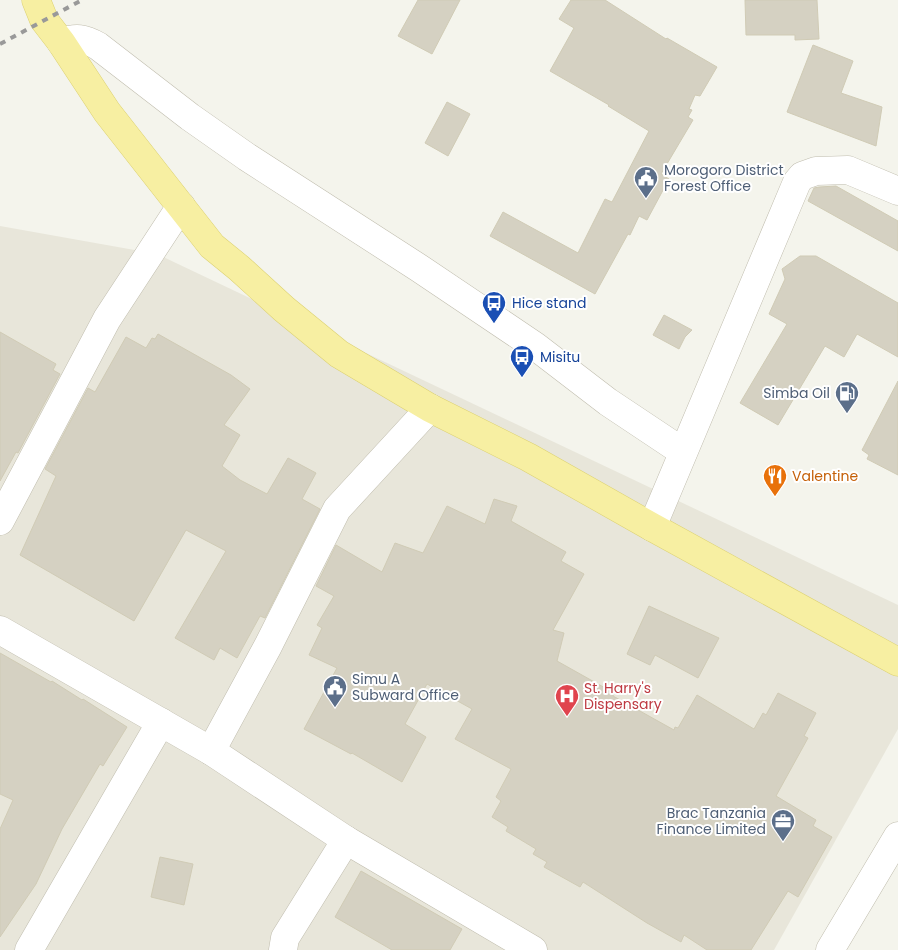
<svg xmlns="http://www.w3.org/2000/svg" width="898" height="950" font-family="Poppins,sans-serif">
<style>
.residential{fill:#e8e6da}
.building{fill:#d5d1c2;stroke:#d0cbb5}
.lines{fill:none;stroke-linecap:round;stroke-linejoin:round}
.minor-casing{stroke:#c0bdae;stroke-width:29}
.major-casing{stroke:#dcd172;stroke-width:29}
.minor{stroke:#fff;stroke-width:28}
.major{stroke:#f7efa2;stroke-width:28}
.rail{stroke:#999;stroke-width:4;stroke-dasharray:6 6;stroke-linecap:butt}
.labels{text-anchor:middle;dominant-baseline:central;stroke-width:4;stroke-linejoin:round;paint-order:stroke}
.service-label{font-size:14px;fill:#4e5e75;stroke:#fff;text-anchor:start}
.transit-label{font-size:14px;fill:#164399;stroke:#fff;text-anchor:start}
.food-label{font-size:14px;fill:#c56008;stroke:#fff;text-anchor:start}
.health-label{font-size:14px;fill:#be3a42;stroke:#fff;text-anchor:start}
</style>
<rect width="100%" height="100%" fill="#f4f4ec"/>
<path class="residential" d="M0,226L157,254L898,605V729L774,950H0Z"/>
<g class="building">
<path d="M418,0H460L432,54L398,36Z"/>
<path d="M571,0H605L666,39L667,38L717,67L700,96L695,95L689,109L692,110L688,117L693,120L661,174L669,179L647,220L639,216L630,235L628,234L595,294L490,236L503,212L578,253L605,199L612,202L649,131L608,106L609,105L550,71L574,28L559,19Z"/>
<path d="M745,0H817L819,39L795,40V35H746Z"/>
<path d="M813,45L853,61L841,93L882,107L876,146L787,112Z"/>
<path d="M447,102L470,114L448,156L425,143Z"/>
<path d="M836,186L898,221V251L808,201L814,188L819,187Z"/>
<path d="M800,256H816L898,303V357L857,334L844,357L825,346L778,425L740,403L787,324L769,314L785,279L782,269Z"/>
<path d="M664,315L692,330L685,337L679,349L653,335Z"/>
<path d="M0,332L56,364L53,370L60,374L18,453L16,452L0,481Z"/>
<path d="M158,334L231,375L250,389L224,425L240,435L222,466L240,480L267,494L288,458L316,473L302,499L320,509L265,618L260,616L237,658L220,648L214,660L175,638L226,551L186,530L134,621L20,555L56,476L45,469L88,388L95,392L126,337L146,348L152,338L155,339Z"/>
<path d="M898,381V475L867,459L869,455L862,450Z"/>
<path d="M494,499L517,506L511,521L566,552L561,561L584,574L553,630L564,633L557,661L614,693L613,696L674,730L675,727L678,728L697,695L754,729L763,713L766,715L778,693L816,713L804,736L808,738L776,796L816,820L813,826L832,837L798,897L788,891L751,950H707L684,935L681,942L647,923L583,882L580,887L544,867L547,862L533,854L536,849L506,831L508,827L492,817L501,801L496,797L511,769L455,739L472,709L427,684L405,724L426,737L402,782L352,753L351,754L304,729L337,668L309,655L322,628L317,625L334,596L316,586L336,545L382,572L395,543L423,553L447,506L485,524Z"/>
<path d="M649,606L719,638L698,678L655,655L650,665L627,654Z"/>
<path d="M0,653L51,682L52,681L82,700L83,699L127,727L103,766L100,764L62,829L36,884L0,937V829L13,800L0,794Z"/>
<path d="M160,857L193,864L184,905L151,897Z"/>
<path d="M361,871L462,929L450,950H392L335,917Z"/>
</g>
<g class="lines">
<g class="minor-casing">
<g id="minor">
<path d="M61,42C76,37 84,38 98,46L190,117L247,157L419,268L535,346L608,402L683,452"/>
<path d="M0,521L107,319L181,206"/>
<path d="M652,527L797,182L802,176L816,171L848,170L898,191"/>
<path d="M0,630L211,751L346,840L533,950"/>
<path d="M211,751L268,646L337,509L430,408"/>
<path d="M29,950L161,722"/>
<path d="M283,950L285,938L346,840"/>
<path d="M830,950L898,836"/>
</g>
</g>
<g class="major-casing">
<path id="major" d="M36,0L44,20L61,42L107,112L212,246L239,268L284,309L339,354L430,408L528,457L652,527L898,662"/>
</g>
<use href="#minor" class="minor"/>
<use href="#major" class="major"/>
<path class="rail" d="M0,44L82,0"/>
</g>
<defs>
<g id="civic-pin" transform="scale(1.25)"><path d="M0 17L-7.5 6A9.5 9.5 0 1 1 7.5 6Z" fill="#5c6f8a" stroke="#fff"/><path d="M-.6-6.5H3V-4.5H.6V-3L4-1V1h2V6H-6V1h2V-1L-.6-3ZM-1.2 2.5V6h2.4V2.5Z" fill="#fff"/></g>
<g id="bus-pin" transform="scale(1.25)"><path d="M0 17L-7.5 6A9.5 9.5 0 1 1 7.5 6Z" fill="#1a4fb4" stroke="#fff"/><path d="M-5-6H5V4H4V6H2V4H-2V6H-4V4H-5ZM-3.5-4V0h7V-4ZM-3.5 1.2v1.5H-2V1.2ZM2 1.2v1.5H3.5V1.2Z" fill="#fff"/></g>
<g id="fuel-pin" transform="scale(1.25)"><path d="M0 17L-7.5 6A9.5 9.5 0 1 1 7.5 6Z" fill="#5c6f8a" stroke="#fff"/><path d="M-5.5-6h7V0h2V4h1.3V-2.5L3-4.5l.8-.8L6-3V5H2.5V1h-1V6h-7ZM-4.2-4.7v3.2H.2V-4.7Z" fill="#fff"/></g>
<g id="restaurant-pin" transform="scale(1.25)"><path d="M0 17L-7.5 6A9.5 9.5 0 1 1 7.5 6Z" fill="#e8710a" stroke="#fff"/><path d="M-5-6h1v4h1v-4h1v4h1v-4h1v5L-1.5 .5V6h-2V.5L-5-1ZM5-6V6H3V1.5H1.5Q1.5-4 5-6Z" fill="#fff"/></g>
<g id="hospital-pin" transform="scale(1.25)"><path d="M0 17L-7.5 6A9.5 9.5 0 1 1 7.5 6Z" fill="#e0444e" stroke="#fff"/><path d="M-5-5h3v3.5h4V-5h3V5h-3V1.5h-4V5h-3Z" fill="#fff"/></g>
<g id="office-pin" transform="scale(1.25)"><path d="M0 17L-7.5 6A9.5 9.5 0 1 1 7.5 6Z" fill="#5c6f8a" stroke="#fff"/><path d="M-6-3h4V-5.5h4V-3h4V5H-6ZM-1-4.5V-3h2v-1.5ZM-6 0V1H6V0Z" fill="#fff"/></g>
</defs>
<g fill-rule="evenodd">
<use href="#civic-pin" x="646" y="178"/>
<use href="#bus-pin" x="494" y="303"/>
<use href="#bus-pin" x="522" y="357"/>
<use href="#fuel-pin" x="847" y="393"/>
<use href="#restaurant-pin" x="775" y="476"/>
<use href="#civic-pin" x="335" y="687"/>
<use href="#hospital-pin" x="567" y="696"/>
<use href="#office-pin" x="783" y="821"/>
</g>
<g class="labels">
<g class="service-label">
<text x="664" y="170">Morogoro District<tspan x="664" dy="16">Forest Office</tspan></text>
<text x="830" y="393" text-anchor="end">Simba Oil</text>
<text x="352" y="679">Simu A<tspan x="352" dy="16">Subward Office</tspan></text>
<text x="766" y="813" text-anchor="end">Brac Tanzania<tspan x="766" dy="16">Finance Limited</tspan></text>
</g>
<g class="transit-label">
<text x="512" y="303">Hice stand</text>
<text x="540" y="357">Misitu</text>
</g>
<g class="food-label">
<text x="792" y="476">Valentine</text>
</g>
<g class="health-label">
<text x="584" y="688">St. Harry's<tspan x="584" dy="16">Dispensary</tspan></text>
</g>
</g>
</svg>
